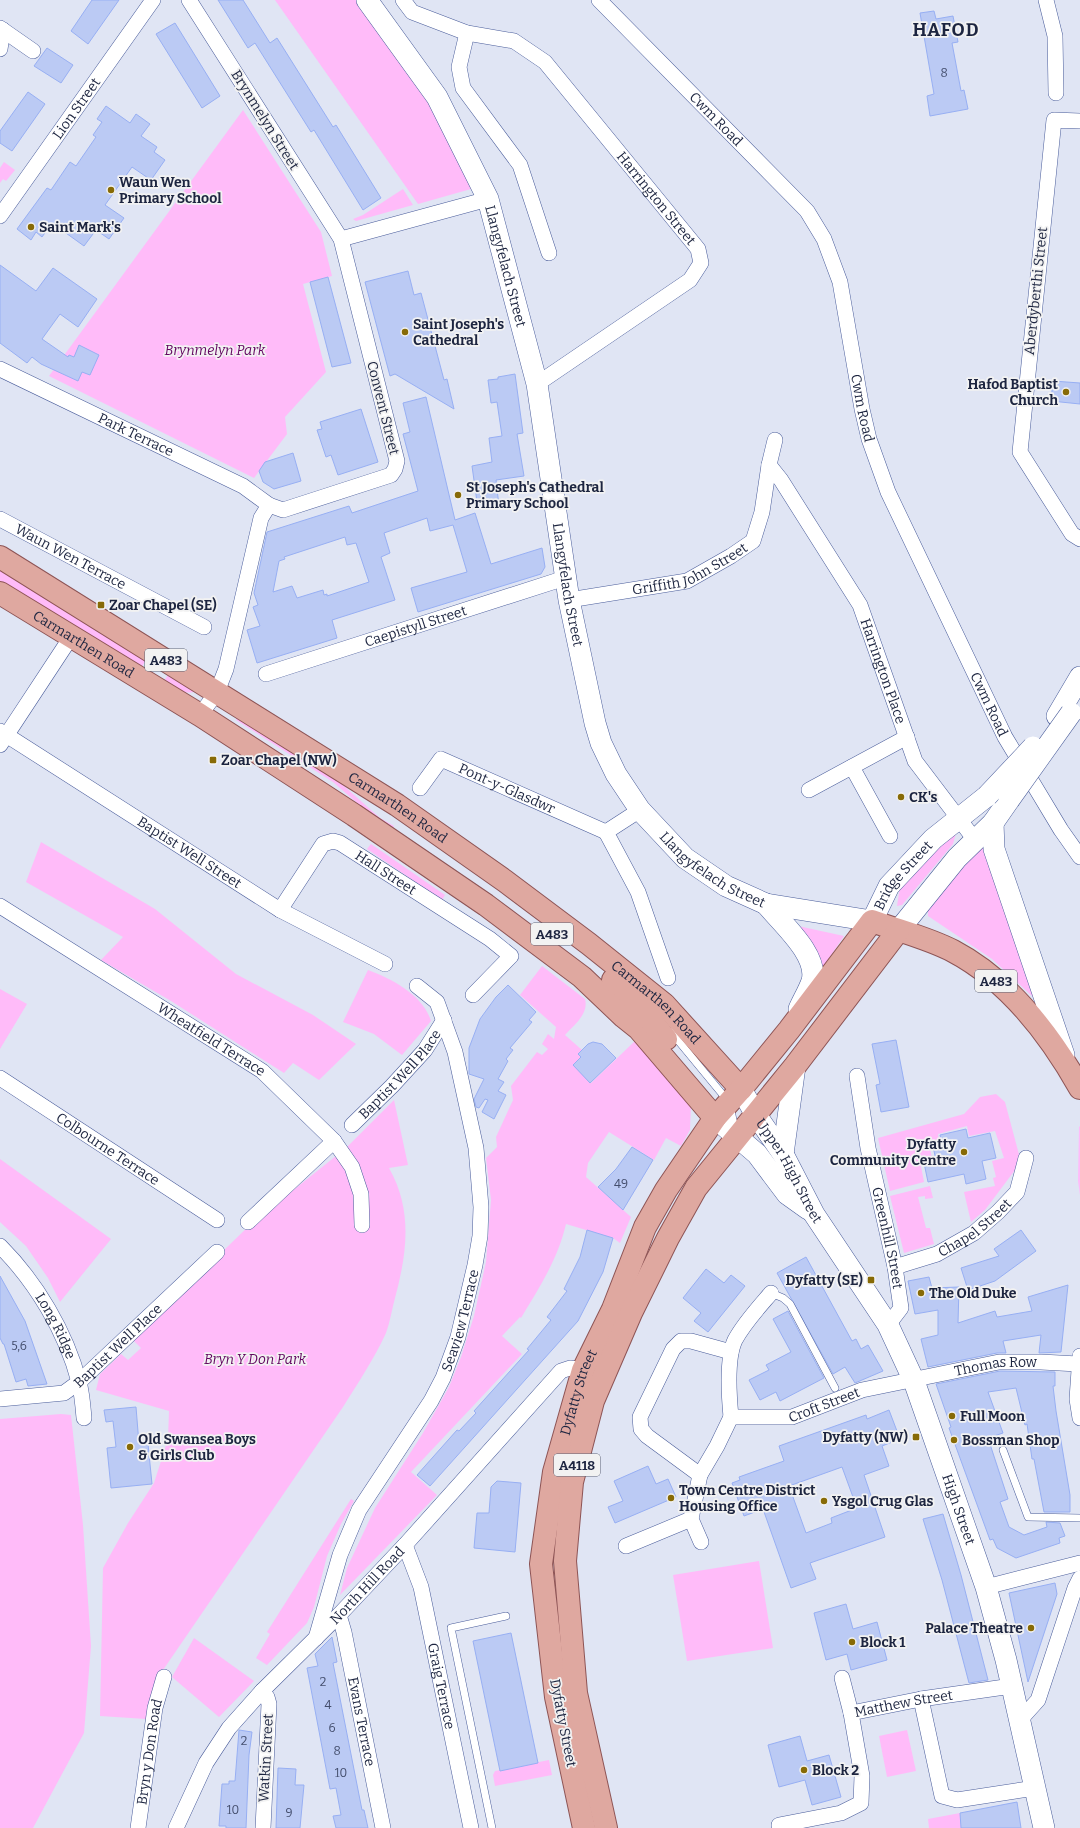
<svg xmlns="http://www.w3.org/2000/svg" width="1080" height="1828" font-family="Bitter,serif">
<style>
.green{fill:#ffbbf9}
.building{fill:#bbcaf4;stroke:#97aff3;fill-rule:evenodd}
.lines{fill:none;stroke-linecap:round;stroke-linejoin:round}
.service-casing{stroke:#4a5d9b;stroke-width:8}
.minor-casing{stroke:#4a5d9b;stroke-width:16}
.secondary-casing{stroke:#4a5d9b;stroke-width:22}
.primary-casing{stroke:#8d5455;stroke-width:24}
.service{stroke:#fff;stroke-width:7}
.minor{stroke:#fff;stroke-width:15}
.secondary{stroke:#fff;stroke-width:21}
.primary{stroke:#dfa8a0;stroke-width:22}
.secondary-bridge-casing{stroke:#4a5d9b;stroke-width:22;stroke-linecap:butt}
.secondary-bridge{stroke:#fff;stroke-width:21}
.poi-dot{fill:#876a06;stroke:#f2f2f2;stroke-width:1.5}
.labels{text-anchor:middle;dominant-baseline:central;stroke-width:3.5;stroke-linejoin:round;paint-order:stroke}
.number-label{font-size:12px;fill:#444e6d}
.shield{fill:#f2f2f2;stroke:#5d6275;stroke-width:1}
.shield-label{font-size:13px;font-weight:bold;fill:#1d2540}
.street-label{font-size:14px;fill:#1d2540;stroke:#f2f2f2}
.poi-label{font-size:14px;font-weight:bold;fill:#1d2540;stroke:#f2f2f2;text-anchor:start}
.park-label{font-size:14px;font-style:italic;fill:#620560;stroke:#f2f2f2}
.district-label{font-size:18px;font-weight:bold;letter-spacing:1px;fill:#1d2540;stroke:#f2f2f2}
</style>
<rect width="100%" height="100%" fill="#e0e5f4"/>
<g class="green">
<path d="M275,0H359L434,105L471,189L418,204Z"/>
<path d="M243,110L321,232L332,276L303,284L326,372L285,417L287,434L254,478L49,376Z"/>
<path d="M4,162L15,170L6,181L3,179L0,183V168Z"/>
<path d="M403,189L413,205L356,221L353,219L363,215Z"/>
<path d="M0,568L147,658L140,670L0,583Z"/>
<path d="M169,673L196,691C186,696 172,688 163,683Z"/>
<path d="M238,716L335,778L380,818L394,826L392,830L378,821L333,782L236,720Z"/>
<path d="M956,833L953,844L902,905L897,906L900,887L905,876Z"/>
<path d="M41,842L155,909L236,974L313,1015L356,1044L319,1080L293,1063L284,1073L171,1001L101,960L123,937L26,882Z"/>
<path d="M984,843L1034,996L1033,997L992,959L928,916V909Z"/>
<path d="M371,844L445,895L442,900L367,849Z"/>
<path d="M798,926L844,936L821,970Z"/>
<path d="M542,966L585,999C589,1014 574,1025 565,1035L582,1050L578,1054L581,1057L573,1065L591,1083L635,1041L664,1070L691,1104L690,1130L681,1146L666,1138L654,1160L609,1132L588,1163L586,1177L631,1217L620,1243L613,1238L566,1224C558,1259 539,1288 521,1318L520,1317L502,1336L522,1354L411,1472L437,1495L340,1595L347,1568L375,1508L423,1433L449,1387L461,1357L474,1316L486,1262L491,1200L486,1158L497,1147L496,1137L513,1100L511,1086L537,1052L542,1055L548,1049L542,1044L548,1034L554,1039L556,1027L520,995Z"/>
<path d="M368,970C392,979 423,995 431,1021L402,1055L374,1034L343,1022Z"/>
<path d="M0,989L27,1004L0,1049Z"/>
<path d="M996,1094L1005,1102L1021,1162L985,1210L971,1222L964,1192L995,1186L993,1178L996,1177L992,1161L1004,1158L995,1131L969,1136L967,1126L938,1134L939,1141L929,1144L932,1158L920,1161L924,1182L890,1191L878,1138L964,1114L980,1097Z"/>
<path d="M394,1100L408,1165L389,1168C413,1210 407,1253 395,1298C392,1309 390,1322 386,1333C374,1359 358,1383 343,1407L161,1673L146,1719L100,1716L103,1568L128,1523L154,1483L168,1439L169,1411L96,1390L100,1374L121,1354L128,1360L141,1348L132,1339L252,1223L346,1148Z"/>
<path d="M1079,1126L1080,1127V1195L1078,1181Z"/>
<path d="M0,1159L111,1239L60,1302L48,1278L26,1246L0,1222Z"/>
<path d="M930,1186L933,1198L925,1199V1196L918,1197L926,1228H930L934,1244L904,1253L890,1196Z"/>
<path d="M61,1414L71,1415L83,1525L91,1646L84,1733L33,1828H0V1419Z"/>
<path d="M351,1499L354,1501L341,1524L327,1556L314,1607L307,1623L267,1665L256,1658L270,1634L267,1632Z"/>
<path d="M759,1561L773,1648L687,1661L673,1575Z"/>
<path d="M194,1638L254,1681L219,1717L172,1677Z"/>
<path d="M907,1730L916,1771L887,1777L879,1736Z"/>
<path d="M549,1760L552,1775L495,1786L493,1775L495,1771Z"/>
<path d="M960,1813L961,1828H929L928,1819Z"/>
</g>
<g class="building">
<path d="M92,0H119L88,44L71,31Z"/>
<path d="M218,0H243L270,43L277,38L333,127L336,125L381,198L363,210L314,130L311,132L255,43L248,48Z"/>
<path d="M934,11L936,19L953,16L958,42L952,43L961,91L964,90L968,109L930,116L927,96L934,94L920,13Z"/>
<path d="M175,23L220,96L202,108L156,34Z"/>
<path d="M47,48L73,65L61,83L34,66Z"/>
<path d="M28,92L45,104L12,151L0,143V131Z"/>
<path d="M106,106L130,123L136,114L150,124L141,136L157,147L154,152L165,160L151,180L132,167L105,205L124,218L109,239L96,230L84,246L52,223L42,237L36,232L31,240L17,229L47,188L51,190L70,162L76,166L96,137L93,135L102,122L97,119Z"/>
<path d="M0,265L36,291L53,268L97,299L78,327L60,314L42,339L68,357L69,355L74,357L79,345L99,355L90,375L82,372L78,381L41,364L32,357L27,363L0,343Z"/>
<path d="M408,271L414,295L421,293L444,380L447,379L454,409L395,374L390,376L365,282Z"/>
<path d="M328,277L351,363L332,367L310,282Z"/>
<path d="M515,374L523,433L517,434L524,476L496,480L499,506L478,509L472,466L492,462L489,438L502,436L497,402L491,403L488,380L498,379V377Z"/>
<path d="M1053,381L1080,383V404L1051,401Z"/>
<path d="M426,397L455,520L475,513L491,564L542,548L545,567L541,574L418,612L411,588L467,572L453,525L430,531L427,518L384,533L390,553L381,557L395,600L332,620L337,638L257,663L247,630L260,626L253,607L258,605L254,593L267,532L349,506L352,513L418,491L403,434L410,432L403,403ZM345,537L347,545L356,543L369,582L327,596V594L324,595L323,590L297,598L292,586L273,592L279,561L285,559L284,557Z"/>
<path d="M361,409L378,462L338,475L331,455L326,457L317,430L322,429L320,422Z"/>
<path d="M293,453L301,481L274,489L263,482L259,471L265,462Z"/>
<path d="M508,985L536,1012L529,1020L532,1022L510,1048L513,1050L506,1059L508,1061L498,1079L504,1082L498,1091L506,1095L494,1119L482,1112L488,1100L485,1099L479,1108L476,1107L474,1099L484,1079L469,1074V1048L480,1019L496,997Z"/>
<path d="M896,1040L909,1107L881,1112L876,1085L880,1084L872,1044Z"/>
<path d="M593,1042L602,1044L616,1058L590,1083L573,1065L581,1057L578,1054L588,1044Z"/>
<path d="M966,1129L968,1138L990,1133L996,1158L982,1161L986,1179L966,1184L964,1174L928,1182L924,1163L936,1161L933,1146L942,1144L940,1135Z"/>
<path d="M632,1147L653,1160L623,1210L598,1187L616,1169Z"/>
<path d="M587,1230L613,1238L603,1272L578,1321L430,1486L417,1475L457,1430L459,1431L476,1413L474,1411L529,1350L527,1349L551,1320L547,1317L567,1291L564,1289L580,1257Z"/>
<path d="M1021,1230L1036,1251L995,1281L968,1290L961,1268L999,1256L994,1249Z"/>
<path d="M806,1257L852,1341L856,1339L861,1349L868,1345L883,1371L855,1383L845,1367L833,1374L777,1273Z"/>
<path d="M706,1269L724,1283L731,1275L745,1286L708,1332L694,1321L701,1313L683,1298Z"/>
<path d="M0,1276L25,1321L47,1384L28,1386L26,1379L16,1382L4,1344H3L0,1338Z"/>
<path d="M929,1277L932,1288L959,1287L958,1323L995,1311L997,1317L1032,1311L1028,1297L1068,1285L1061,1352L1039,1353L1041,1335L1003,1341L1006,1353H997L928,1367L921,1339L938,1335V1310L915,1314L908,1281Z"/>
<path d="M788,1311L824,1378L780,1401L776,1392L760,1400L749,1380L769,1370L766,1365L791,1352L773,1319Z"/>
<path d="M1000,1371L1055,1372V1386H1053L1056,1411L1070,1495V1512H1044L1034,1459H1032L1027,1424L1025,1425L1016,1388L988,1392L1003,1433L988,1438L1008,1499L1000,1502L1009,1527L1024,1535L1047,1527L1046,1522L1060,1523L1065,1536L1059,1538L1060,1543L1016,1558L997,1548L993,1539L990,1540L949,1428L951,1427L936,1384Z"/>
<path d="M136,1407L139,1444H148L152,1484L111,1488L107,1448L116,1447L113,1421L106,1422L104,1410Z"/>
<path d="M889,1410L900,1439L882,1446L889,1466L864,1475L885,1537L810,1563L816,1579L791,1588L763,1509L744,1516L732,1483L740,1480L739,1477L784,1461L779,1446L866,1415L867,1419ZM842,1467L857,1508L831,1518L832,1523L806,1533L789,1486Z"/>
<path d="M648,1466L656,1484L668,1479L676,1497L615,1523L608,1507L623,1501L614,1481Z"/>
<path d="M497,1481L521,1483L515,1552L474,1548L477,1513H489L491,1487Z"/>
<path d="M943,1514L961,1575L988,1680L969,1683L942,1580L923,1519Z"/>
<path d="M1055,1583L1057,1594L1028,1682L1009,1593Z"/>
<path d="M846,1604L853,1629L877,1622L887,1660L851,1670L847,1654L826,1660L814,1613Z"/>
<path d="M511,1633L538,1763L500,1771L473,1641Z"/>
<path d="M332,1637L337,1662L333,1663L362,1810H364L368,1828H336L333,1816L341,1815L336,1788L330,1789L307,1668L318,1666L315,1654Z"/>
<path d="M239,1730L252,1732L249,1755L246,1828H226V1826H219L222,1784H229V1781H235Z"/>
<path d="M800,1736L807,1761L829,1755L841,1797L812,1805L805,1780L779,1787L768,1745Z"/>
<path d="M278,1768L296,1769L295,1785H304L300,1828H276Z"/>
<path d="M1017,1802L1021,1828H961L960,1813Z"/>
</g>
<g class="lines">
<g class="service-casing">
<g id="service">
<path d="M671,1032L728,1101"/>
<path d="M730,1106L735,1129"/>
<path d="M771,1293L783,1298L790,1304L835,1388"/>
<path d="M1003,1450L1028,1517L1080,1518"/>
<path d="M492,1828L451,1628L506,1616"/>
</g>
</g>
<g class="minor-casing">
<g id="minor">
<path id="s1" d="M403,0L412,12L467,33L514,41L545,62L698,249L701,263L690,280L537,384"/>
<path id="s2" d="M599,0L807,211L824,239L840,282L862,409L869,439L888,492L1005,737L1061,830L1080,857"/>
<path d="M1046,0L1055,36L1056,93"/>
<path d="M0,28L33,51"/>
<path d="M467,33L459,67L463,88L520,165L549,253"/>
<path d="M0,49L3,30"/>
<path d="M1080,121L1054,120L1020,452L1072,534L1080,539"/>
<path id="s3" d="M0,216L153,0"/>
<path d="M341,239L488,199"/>
<path id="s4" d="M0,369L243,486L269,505L283,510L391,475L395,469L397,461L341,239L189,0"/>
<path id="s5" d="M769,465L781,480L860,605L915,761L975,840"/>
<path id="s6" d="M0,519L204,627"/>
<path id="s7" d="M569,600L687,581L731,556L753,541L762,512L769,465L775,440"/>
<path id="s8" d="M266,674L565,578"/>
<path d="M200,715L217,692L226,669L261,518L269,505"/>
<path id="s9" d="M0,731L280,910L385,964"/>
<path d="M0,745L71,637"/>
<path d="M852,767L890,836"/>
<path id="s10" d="M420,788L441,759L606,832"/>
<path d="M809,790L907,737"/>
<path d="M640,810L606,832L638,892L668,978"/>
<path id="s11" d="M0,906L262,1071L334,1141L352,1167L361,1194L362,1225"/>
<path id="s12" d="M280,910L323,844L333,841L340,843L490,939L511,956L473,995"/>
<path id="s13" d="M857,1076L868,1148L895,1267L901,1308L888,1325"/>
<path id="s14" d="M0,1078L217,1220"/>
<path id="s15" d="M352,1125L392,1086L425,1050L444,1020"/>
<path d="M248,1222L334,1141"/>
<path id="s16" d="M0,1246C36,1282 66,1332 79,1382C82,1393 83,1406 84,1418"/>
<path id="s17" d="M895,1267L937,1254L974,1233L998,1212L1017,1192L1026,1158"/>
<path d="M1080,1356L1077,1399L1080,1418"/>
<path id="s18" d="M0,1399L64,1393L79,1382L217,1252"/>
<path d="M731,1417C729,1396 726,1359 735,1340C744,1323 759,1307 771,1293"/>
<path d="M700,1475L647,1436L641,1429L640,1417L673,1349L681,1341H691L731,1352"/>
<path id="s19" d="M701,1542L691,1519L700,1475L717,1446L731,1417H792L862,1390L999,1362H1041L1078,1364"/>
<path id="s20" d="M405,1545L421,1587L471,1828"/>
<path d="M626,1546L691,1519"/>
<path d="M986,1587L1080,1563"/>
<path id="s21" d="M339,1615L344,1632L383,1828"/>
<path id="s22" d="M316,1638L340,1555L359,1510L431,1401L443,1378L458,1337L475,1265L480,1236L481,1207L476,1148L455,1052L437,1002L417,986"/>
<path d="M842,1678L851,1713"/>
<path d="M262,1691L267,1697L269,1704L263,1828"/>
<path d="M921,1699L942,1796L957,1800L1035,1788"/>
<path d="M1020,1720L1038,1700L1075,1588L1080,1578"/>
<path id="s23" d="M779,1825L841,1813L861,1803L862,1776L851,1713L921,1699L1012,1686"/>
<path id="s24" d="M138,1828L155,1708L164,1677"/>
<path id="s25" d="M176,1828L206,1763L229,1728L262,1691L339,1615L405,1545L561,1371L570,1368L583,1370"/>
</g>
</g>
<g class="secondary-casing">
<g id="secondary">
<path id="s26" d="M367,0L437,97L488,199L537,384L569,600L595,723L601,743L616,774L640,810L685,858L726,886L766,904L872,921L889,886L933,839L987,796"/>
<path d="M1057,716L1080,677"/>
<path d="M993,823L994,849L1064,1055"/>
<path d="M766,904C781,923 819,955 812,981C809,990 803,1000 799,1009"/>
<path d="M898,931L957,858L993,823L1009,800"/>
<path id="s27" d="M741,1089L756,1115L783,1154L814,1214L888,1325L914,1381L986,1587L1006,1660L1044,1828"/>
<path d="M715,1118L757,1154L787,1194L808,1209"/>
<path d="M783,1154L795,1066"/>
</g>
</g>
<g class="primary-casing">
<g id="primary">
<path id="s28" d="M0,557L397,805L505,881L589,944L664,1004L741,1089"/>
<path id="s29" d="M0,593L200,715L354,815L486,905L582,977L624,1017L639,1029L715,1118"/>
<path d="M613,980L627,991L666,1039"/>
<path id="s30" d="M584,1828L556,1697L541,1564L554,1472L583,1370L613,1309L645,1227L666,1190L715,1118L741,1089L789,1030L872,921C899,931 928,938 953,951C1008,980 1050,1035 1080,1088"/>
<path d="M606,1828L576,1693L565,1561L572,1482L593,1401L631,1313L668,1238L696,1188L795,1066L898,931"/>
</g>
</g>
<use href="#service" class="service"/>
<use href="#minor" class="minor"/>
<use href="#secondary" class="secondary"/>
<use href="#primary" class="primary"/>
<g class="secondary-bridge-casing">
<g id="secondary-bridge">
<path d="M987,796L1033,747"/>
<path d="M1009,800L1071,713"/>
</g>
</g>
<use href="#secondary-bridge" class="secondary-bridge"/>
</g>
<g class="poi-dot">
<circle cx="111" cy="190" r="4"/>
<circle cx="31" cy="227" r="4"/>
<circle cx="405" cy="332" r="4"/>
<circle cx="1066" cy="392" r="4"/>
<circle cx="458" cy="495" r="4"/>
<rect x="97" y="601" width="8" height="8" rx="2"/>
<rect x="209" y="756" width="8" height="8" rx="2"/>
<circle cx="901" cy="797" r="4"/>
<circle cx="964" cy="1152" r="4"/>
<rect x="867" y="1276" width="8" height="8" rx="2"/>
<circle cx="921" cy="1293" r="4"/>
<circle cx="952" cy="1416" r="4"/>
<rect x="912" y="1433" width="8" height="8" rx="2"/>
<circle cx="954" cy="1440" r="4"/>
<circle cx="130" cy="1447" r="4"/>
<circle cx="671" cy="1498" r="4"/>
<circle cx="824" cy="1501" r="4"/>
<circle cx="1031" cy="1628" r="4"/>
<circle cx="852" cy="1642" r="4"/>
<circle cx="804" cy="1770" r="4"/>
</g>
<g class="labels">
<g class="number-label">
<text x="944" y="73">8</text>
<text x="621" y="1184">49</text>
<text x="19" y="1346">5,6</text>
<text x="323" y="1682">2</text>
<text x="328" y="1705">4</text>
<text x="332" y="1728">6</text>
<text x="244" y="1741">2</text>
<text x="337" y="1751">8</text>
<text x="341" y="1773">10</text>
<text x="233" y="1810">10</text>
<text x="289" y="1813">9</text>
</g>
<g class="shield">
<rect x="145" y="649" width="42" height="22" rx="3"/>
<rect x="531" y="923" width="42" height="22" rx="3"/>
<rect x="975" y="970" width="42" height="22" rx="3"/>
<rect x="554" y="1454" width="46" height="22" rx="3"/>
</g>
<g class="shield-label">
<text x="166" y="660">A483</text>
<text x="552" y="934">A483</text>
<text x="996" y="981">A483</text>
<text x="577" y="1465">A4118</text>
</g>
<g class="street-label">
<text stroke="none"><textPath href="#s3" startOffset="132">Lion Street</textPath></text>
<text stroke="none"><textPath href="#s2" startOffset="167">Cwm Road</textPath></text>
<text transform="translate(265 120) rotate(58)">Brynmelyn Street</text>
<text stroke="none"><textPath href="#s1" startOffset="335">Harrington Street</textPath></text>
<text stroke="none"><textPath href="#s26" startOffset="303">Llangyfelach Street</textPath></text>
<text transform="translate(1036 291) rotate(-84)">Aberdyberthi Street</text>
<text stroke="none"><textPath href="#s2" startOffset="503">Cwm Road</textPath></text>
<text transform="translate(383 408) rotate(76)">Convent Street</text>
<text stroke="none"><textPath href="#s4" startOffset="151">Park Terrace</textPath></text>
<text stroke="none"><textPath href="#s6" startOffset="80">Waun Wen Terrace</textPath></text>
<text stroke="none"><textPath href="#s7" startOffset="126">Griffith John Street</textPath></text>
<text stroke="none"><textPath href="#s26" startOffset="628">Llangyfelach Street</textPath></text>
<text stroke="none"><textPath href="#s8" startOffset="157">Caepistyll Street</textPath></text>
<text stroke="none"><textPath href="#s29" startOffset="98">Carmarthen Road</textPath></text>
<text stroke="none"><textPath href="#s5" startOffset="237">Harrington Place</textPath></text>
<text stroke="none"><textPath href="#s2" startOffset="826">Cwm Road</textPath></text>
<text stroke="none"><textPath href="#s10" startOffset="108">Pont-y-Glasdwr</textPath></text>
<text stroke="none"><textPath href="#s28" startOffset="470">Carmarthen Road</textPath></text>
<text stroke="none"><textPath href="#s9" startOffset="225">Baptist Well Street</textPath></text>
<text stroke="none"><textPath href="#s26" startOffset="963">Llangyfelach Street</textPath></text>
<text stroke="none"><textPath href="#s12" startOffset="151">Hall Street</textPath></text>
<text stroke="none"><textPath href="#s26" startOffset="1190">Bridge Street</textPath></text>
<text stroke="none"><textPath href="#s28" startOffset="794">Carmarthen Road</textPath></text>
<text stroke="none"><textPath href="#s11" startOffset="250">Wheatfield Terrace</textPath></text>
<text stroke="none"><textPath href="#s15" startOffset="70">Baptist Well Place</textPath></text>
<text stroke="none"><textPath href="#s14" startOffset="129">Colbourne Terrace</textPath></text>
<text stroke="none"><textPath href="#s27" startOffset="95">Upper High Street</textPath></text>
<text stroke="none"><textPath href="#s17" startOffset="90">Chapel Street</textPath></text>
<text stroke="none"><textPath href="#s13" startOffset="165">Greenhill Street</textPath></text>
<text stroke="none"><textPath href="#s22" startOffset="352">Seaview Terrace</textPath></text>
<text stroke="none"><textPath href="#s16" startOffset="98">Long Ridge</textPath></text>
<text stroke="none"><textPath href="#s18" startOffset="136">Baptist Well Place</textPath></text>
<text stroke="none"><textPath href="#s19" startOffset="408">Thomas Row</textPath></text>
<text stroke="none"><textPath href="#s30" startOffset="444">Dyfatty Street</textPath></text>
<text stroke="none"><textPath href="#s19" startOffset="231">Croft Street</textPath></text>
<text stroke="none"><textPath href="#s27" startOffset="476">High Street</textPath></text>
<text stroke="none"><textPath href="#s25" startOffset="312">North Hill Road</textPath></text>
<text stroke="none"><textPath href="#s20" startOffset="146">Graig Terrace</textPath></text>
<text stroke="none"><textPath href="#s23" startOffset="230">Matthew Street</textPath></text>
<text stroke="none"><textPath href="#s21" startOffset="109">Evans Terrace</textPath></text>
<text transform="translate(563 1723) rotate(79)">Dyfatty Street</text>
<text stroke="none"><textPath href="#s24" startOffset="77">Bryn y Don Road</textPath></text>
<text transform="translate(266 1758) rotate(-87)">Watkin Street</text>
</g>
<g class="poi-label">
<text x="119" y="182">Waun Wen<tspan x="119" dy="16">Primary School</tspan></text>
<text x="39" y="227">Saint Mark's</text>
<text x="413" y="324">Saint Joseph's<tspan x="413" dy="16">Cathedral</tspan></text>
<text x="1058" y="384" text-anchor="end">Hafod Baptist<tspan x="1058" dy="16">Church</tspan></text>
<text x="466" y="487">St Joseph's Cathedral<tspan x="466" dy="16">Primary School</tspan></text>
<text x="109" y="605">Zoar Chapel (SE)</text>
<text x="221" y="760">Zoar Chapel (NW)</text>
<text x="909" y="797">CK's</text>
<text x="956" y="1144" text-anchor="end">Dyfatty<tspan x="956" dy="16">Community Centre</tspan></text>
<text x="863" y="1280" text-anchor="end">Dyfatty (SE)</text>
<text x="929" y="1293">The Old Duke</text>
<text x="960" y="1416">Full Moon</text>
<text x="908" y="1437" text-anchor="end">Dyfatty (NW)</text>
<text x="138" y="1439">Old Swansea Boys<tspan x="138" dy="16">&amp; Girls Club</tspan></text>
<text x="962" y="1440">Bossman Shop</text>
<text x="679" y="1490">Town Centre District<tspan x="679" dy="16">Housing Office</tspan></text>
<text x="832" y="1501">Ysgol Crug Glas</text>
<text x="1023" y="1628" text-anchor="end">Palace Theatre</text>
<text x="860" y="1642">Block 1</text>
<text x="812" y="1770">Block 2</text>
</g>
<g class="park-label">
<text x="215" y="350">Brynmelyn Park</text>
<text x="255" y="1359">Bryn Y Don Park</text>
</g>
<g class="district-label">
<text x="946" y="30">HAFOD</text>
</g>
</g>
</svg>
